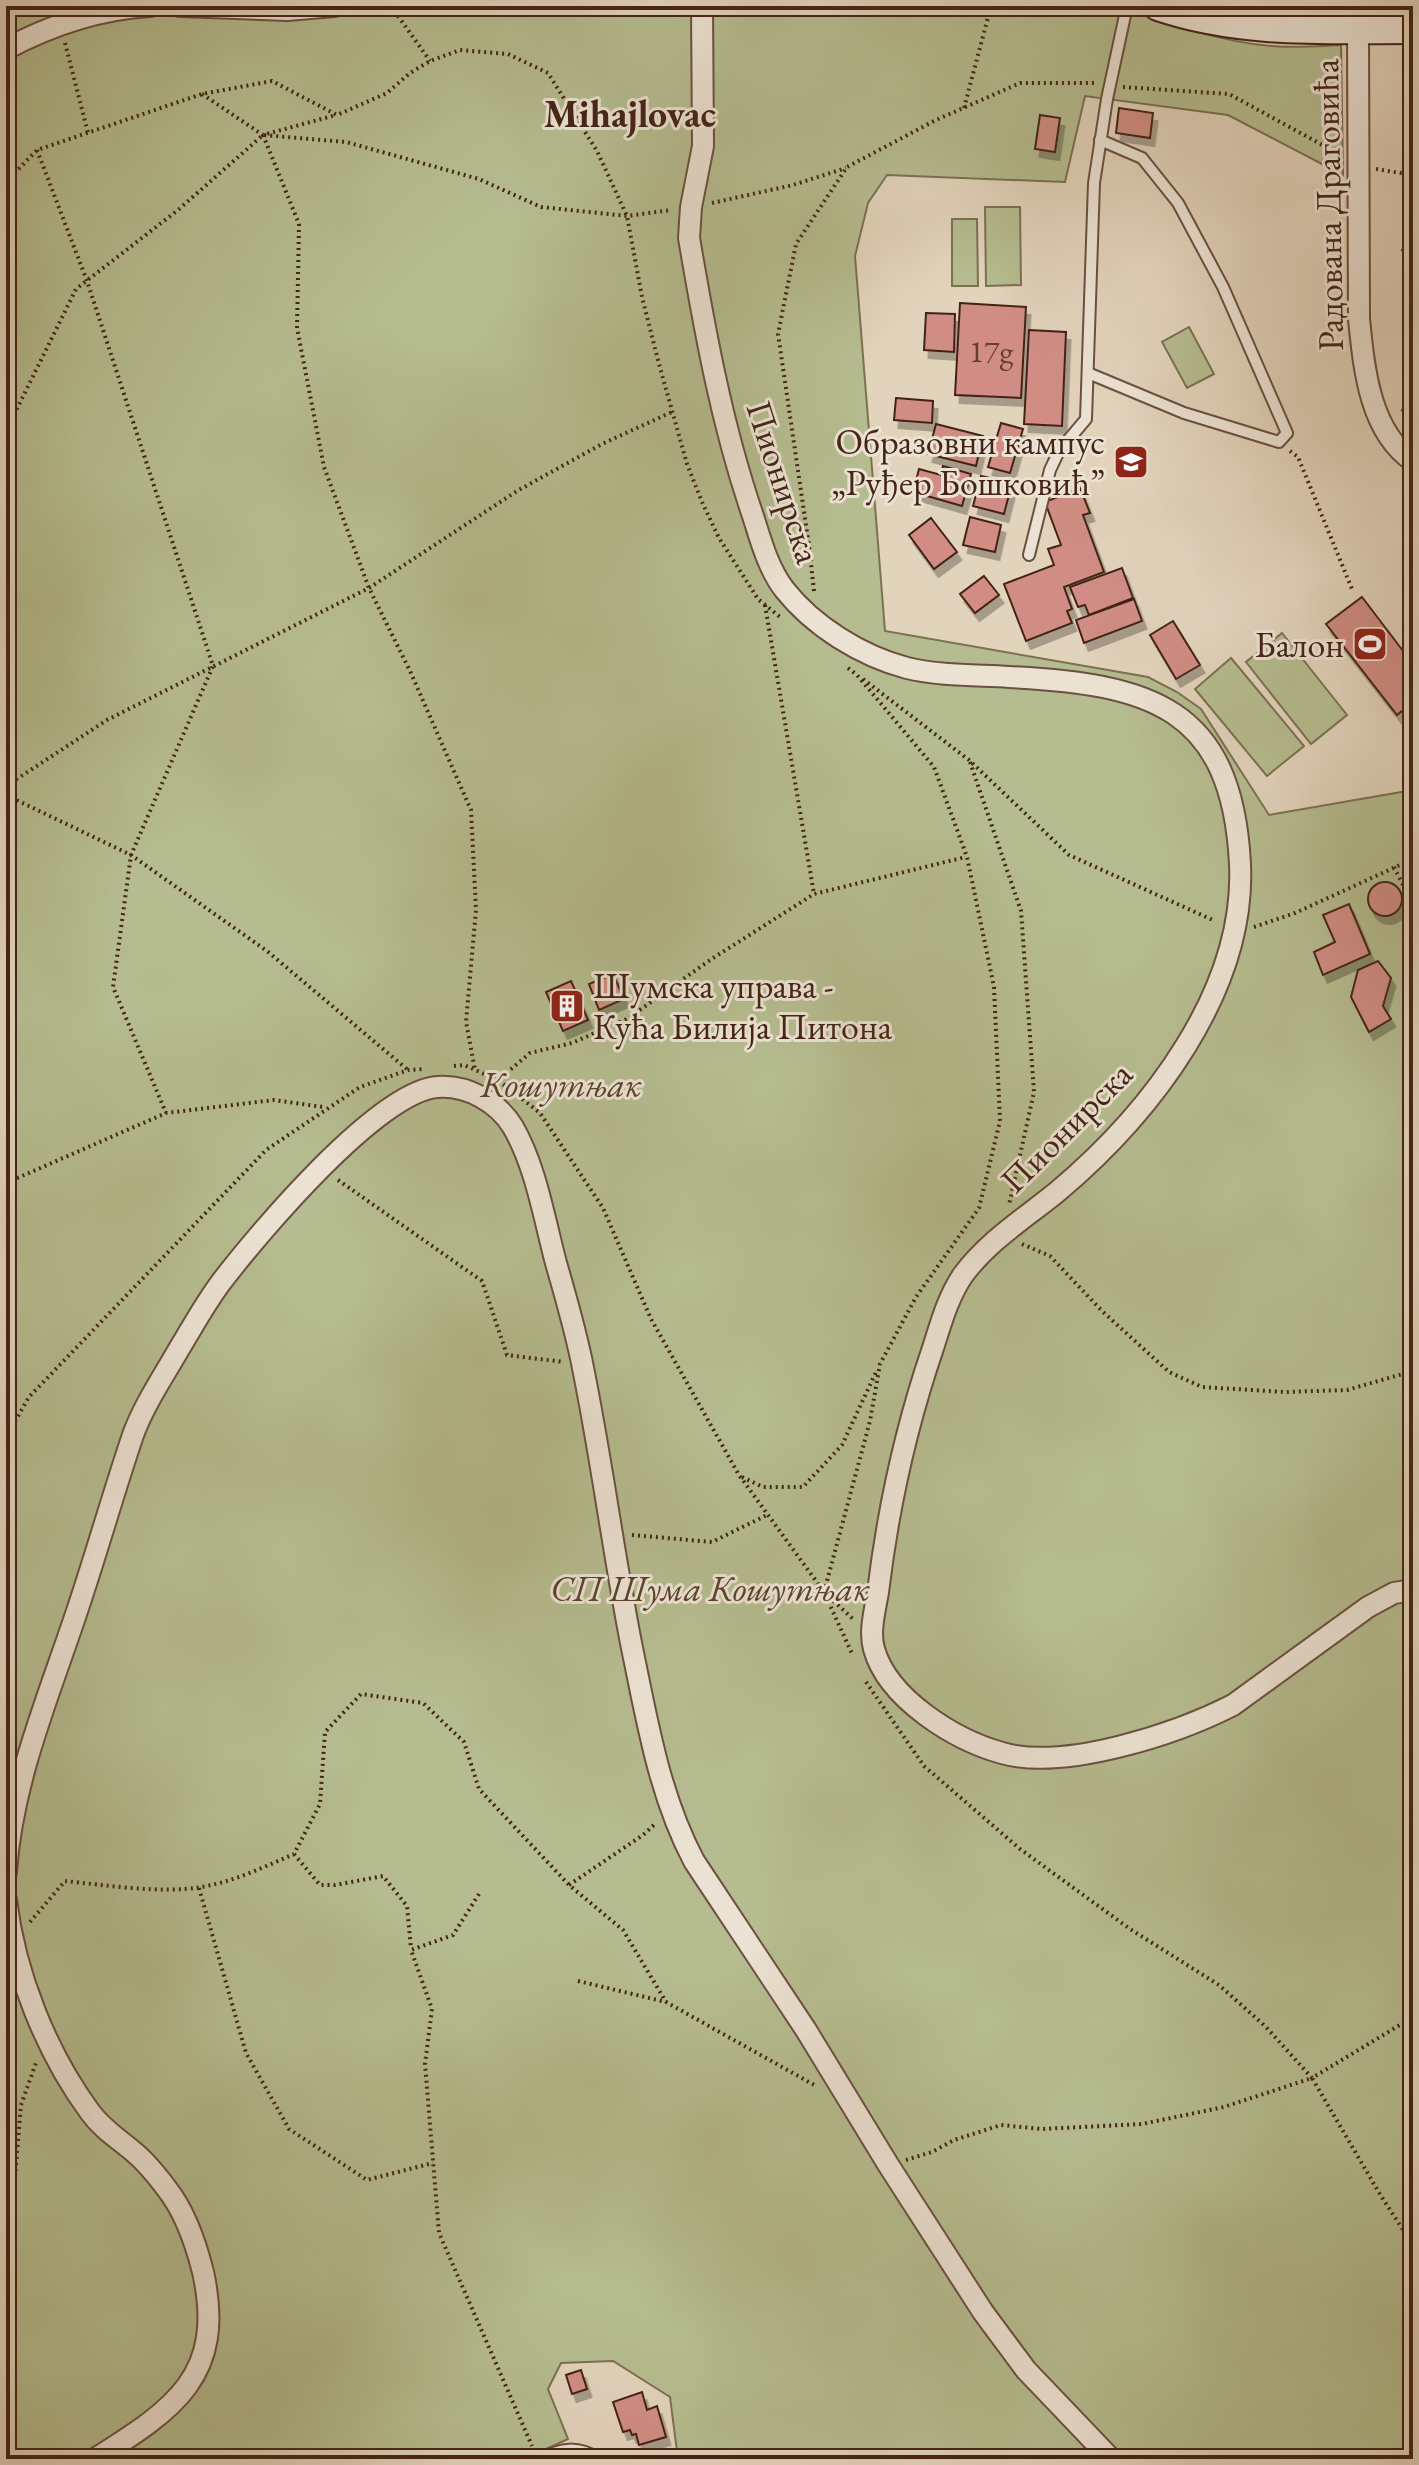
<svg xmlns="http://www.w3.org/2000/svg" width="1419" height="2465" font-family="'EB Garamond',serif">
<style>
.green{fill:#b5bc8f;stroke:#7c7052;stroke-width:2}
.building{fill:#d18d84;stroke:#432416;stroke-width:2;filter:url(#shadow)}
.lines{fill:none;stroke-linecap:round;stroke-linejoin:round}
.lane-casing{stroke:#6b503f;stroke-width:14}
.street-casing{stroke:#6b503f;stroke-width:24}
.secondary-casing{stroke:#432416;stroke-width:32}
.path{stroke:#432416;stroke-width:4;stroke-dasharray:2 4;stroke-linecap:butt}
.lane{stroke:#ece2d3;stroke-width:10}
.street{stroke:#ece2d3;stroke-width:20}
.secondary{stroke:#ece2d3;stroke-width:28}
.labels{text-anchor:middle;dominant-baseline:central;stroke-width:6;stroke-linejoin:round;paint-order:stroke}
.number-label{font-size:32px;fill:#663e32}
.street-label{font-size:36px;fill:#432416;stroke:#ece2d3}
.poi-label{font-size:36px;fill:#432416;stroke:#ece2d3;text-anchor:end}
.park-label{font-size:36px;font-style:italic;fill:#5a422e;stroke:#ece2d3}
.neighbourhood-label{font-size:38px;font-weight:bold;fill:#432416;stroke:#ece2d3}
</style>
<defs>
<filter id="shadow"><feDropShadow dx="4.5" dy="8" stdDeviation="0" flood-color="#0004"/></filter>
</defs>
<rect width="100%" height="100%" fill="#e2d3bb"/>
<filter id="stains"><feTurbulence type="fractalNoise" baseFrequency=".0025" numOctaves="4"/><feColorMatrix values="0 0 0 0 .2 0 0 0 0 .09 0 0 0 0 .02 0 0 0 .5 -.17"/></filter>
<radialGradient id="worn" r=".72"><stop offset=".6" stop-color="#630" stop-opacity="0"/><stop offset="1" stop-color="#630" stop-opacity=".3"/></radialGradient>
<g class="green">
<path d="M6,6H1126C1173,25 1221,42 1271,46C1294,48 1318,46 1341,45L1343,175L1228,115L1085,96L1065,182L887,175L868,203L855,256L885,631L1148,677L1177,692L1201,709L1269,815L1413,790V2459H678L670,2397L613,2361L561,2363L548,2389L568,2439L524,2459H6Z"/>
<path d="M985,207H1020L1021,285L986,286Z"/>
<path d="M952,219H977L978,286H952Z"/>
<path d="M1189,327L1214,374L1187,388L1162,342Z"/>
<path d="M1282,633L1347,715L1311,744L1246,662Z"/>
<path d="M1231,658L1304,746L1267,776L1195,689Z"/>
</g>
<g class="building">
<path d="M1119,108L1153,113L1150,138L1116,133Z"/>
<path d="M1040,115L1060,118L1055,152L1035,149Z"/>
<path d="M1413,244V269L1402,250Z"/>
<path d="M960,303L1026,307L1021,398L955,395Z"/>
<path d="M926,313L955,314L954,352L924,350Z"/>
<path d="M1029,330L1066,332L1062,426L1024,424Z"/>
<path d="M896,398L933,401L932,423L894,420Z"/>
<path d="M1413,403V429L1402,410Z"/>
<path d="M1001,423L1023,429L1010,473L988,467Z"/>
<path d="M936,424L983,436L976,466L928,454Z"/>
<path d="M943,466L971,474L962,506L913,492L919,469L941,475Z"/>
<path d="M981,476L1012,483L1004,514L973,506Z"/>
<path d="M1080,488L1090,513L1083,515L1104,572L1064,587L1072,609L1067,611L1072,623L1026,641L1004,584L1054,565L1048,549L1061,545L1045,502Z"/>
<path d="M970,517L1001,525L995,552L963,545Z"/>
<path d="M931,518L957,552L934,569L909,535Z"/>
<path d="M1122,568L1133,598L1089,615L1085,605L1078,607L1070,587Z"/>
<path d="M984,576L999,595L975,613L960,594Z"/>
<path d="M1362,597L1413,664V702L1397,715L1326,624Z"/>
<path d="M1134,599L1142,621L1084,643L1076,620Z"/>
<path d="M1173,621L1200,665L1176,679L1150,635Z"/>
<circle cx="1385" cy="899" r="17"/>
<path d="M1349,904L1370,954L1323,975L1314,952L1335,942L1323,915Z"/>
<path d="M1378,961L1391,978L1383,1006L1391,1019L1369,1032L1351,997L1358,970Z"/>
<path d="M613,974L624,999L599,1010L589,984Z"/>
<path d="M571,981L588,1020L563,1031L546,992Z"/>
<path d="M581,2370L587,2389L572,2394L566,2375Z"/>
<path d="M642,2392L647,2410L657,2406L666,2437L639,2445L636,2434L632,2435L630,2430L623,2432L613,2402Z"/>
</g>
<g class="lines">
<g class="lane-casing">
<g id="lane">
<path d="M1088,373L1184,413L1279,442L1287,433L1223,287L1178,203L1142,158L1100,140"/>
<path d="M1029,555L1050,470L1059,451L1086,419L1094,183L1107,99L1127,6"/>
<path d="M539,2459C561,2448 578,2445 599,2459"/>
</g>
</g>
<g class="street-casing">
<g id="street">
<path d="M180,6L287,10L334,6"/>
<path d="M702,6L703,146L691,207L689,238C705,332 722,426 753,516C761,541 768,568 784,589C813,626 861,656 907,668C940,676 976,675 1009,677C1149,684 1232,706 1240,864C1246,991 1150,1114 1057,1192C1025,1218 988,1241 963,1275C948,1297 941,1323 933,1348C906,1427 888,1509 878,1592C875,1610 869,1632 874,1649C888,1699 955,1740 1002,1753C1064,1771 1176,1734 1233,1705L1368,1607L1394,1593L1413,1590"/>
<path d="M1322,6V29"/>
<path d="M1358,30L1359,319C1364,367 1369,431 1413,461"/>
<path d="M6,49C51,25 99,9 150,6"/>
<path d="M6,1872C12,1782 48,1698 76,1614C96,1555 113,1494 133,1435C144,1405 163,1377 179,1349C193,1326 206,1302 222,1281C258,1234 379,1090 438,1087C467,1085 498,1102 513,1127C536,1167 544,1218 556,1263C565,1294 574,1326 581,1358C601,1454 613,1552 632,1648C647,1720 659,1795 694,1861L806,2030L889,2166L983,2312L1026,2370L1111,2459"/>
<path d="M6,1900C15,1974 46,2052 90,2112C103,2130 119,2139 135,2153C147,2163 158,2177 167,2189C185,2212 196,2244 203,2272C226,2376 174,2409 95,2459"/>
</g>
</g>
<g class="secondary-casing">
<path id="secondary" d="M1158,6C1240,34 1328,29 1413,29"/>
</g>
<g class="path">
<path d="M391,6L430,61"/>
<path d="M65,43L88,133"/>
<path d="M1123,87L1229,94L1339,154"/>
<path d="M202,94L263,135L336,115"/>
<path d="M964,108L991,6"/>
<path d="M263,135L299,224L297,328L324,467L369,588L410,671L471,810L476,910L466,1022L475,1070"/>
<path d="M37,150L87,281L213,666L131,855L113,987L166,1113"/>
<path d="M1376,169L1413,175"/>
<path d="M6,182L37,150L202,94L272,81L337,115L387,93L410,73L430,61L460,50L508,54L548,73L597,151L627,216L642,297L659,364L687,464L702,502L719,538L758,599L780,617"/>
<path d="M712,203L793,185L846,168"/>
<path d="M6,431L76,289L178,210L263,135L346,142L479,179L541,207L627,216L671,210"/>
<path d="M1290,451L1298,457L1352,589"/>
<path d="M814,591L809,546L778,334L796,244L847,167L936,120L1020,83H1095"/>
<path d="M765,605L814,894"/>
<path d="M848,668L857,675L934,767L967,857L994,987L1000,1121L979,1208L916,1297L880,1364L870,1421L824,1592L853,1656"/>
<path d="M863,679L969,760L1069,855L1215,921"/>
<path d="M970,762L1021,911L1034,1092L1009,1205"/>
<path d="M6,786L107,720L369,588L517,491L602,444L672,412"/>
<path d="M6,795L131,855L267,951L408,1070"/>
<path d="M1394,867L1409,897L1406,926L1413,939"/>
<path d="M1254,927L1295,913L1413,859"/>
<path d="M454,1066L464,1065L498,1080L540,1113L603,1208L651,1319L739,1475L824,1592L853,1619"/>
<path d="M497,1081L530,1053L572,1043L627,1019L710,960L814,894L966,857"/>
<path d="M338,1180L482,1281L507,1355L564,1362"/>
<path d="M6,1183L166,1113L274,1100L323,1107"/>
<path d="M1022,1244L1050,1256L1102,1311L1169,1372L1202,1387L1285,1392L1347,1390L1413,1371"/>
<path d="M6,1437L29,1397L266,1150L360,1087L408,1070L425,1069"/>
<path d="M742,1477L763,1487H803L842,1445L877,1370"/>
<path d="M632,1535L712,1542L767,1515"/>
<path d="M866,1682L924,1766L1020,1849L1130,1929L1219,1985L1266,2027L1312,2078L1413,2017"/>
<path d="M294,1854L320,1885H335L383,1876L407,1906L411,1949"/>
<path d="M569,1885L643,1835L655,1824"/>
<path d="M199,1888L246,2053L289,2129L367,2180L433,2163"/>
<path d="M479,1894L453,1935L411,1950L432,2009L425,2064L439,2233L532,2446"/>
<path d="M30,1922L65,1881C104,1885 163,1894 201,1887C233,1882 264,1867 294,1854L320,1804L325,1732L361,1694L423,1703L464,1742L479,1789L569,1885L623,1930L666,2002"/>
<path d="M578,1981L666,2002L816,2086"/>
<path d="M906,2160L932,2152L954,2140L1001,2125L1042,2129L1142,2124L1224,2107L1312,2078L1381,2196L1413,2245"/>
<path d="M6,2185L15,2176L21,2105L37,2060"/>
</g>
<use href="#lane" class="lane"/>
<use href="#street" class="street"/>
<use href="#secondary" class="secondary"/>
</g>
<defs>
<g id="school-square" transform="scale(1.8)"><rect x="-9" y="-9" width="18" height="18" rx="4" fill="#8f2418" stroke="#ece2d3"/><path d="M0-5L7-2L0 1L-7-2ZM-4 1L0 2.5L4 1V4Q0 6-4 4Z" fill="#fff"/></g>
<g id="stadium-square" transform="scale(1.8)"><rect x="-9" y="-9" width="18" height="18" rx="4" fill="#8f2418" stroke="#ece2d3"/><path d="M0-5a6.5 5 0 1 0 0 10a6.5 5 0 1 0 0-10ZM-3.5-1.8h7v3.6h-7Z" fill="#fff"/></g>
<g id="building-square" transform="scale(1.8)"><rect x="-9" y="-9" width="18" height="18" rx="4" fill="#8f2418" stroke="#ece2d3"/><path d="M-4-6H4V6H1V3H-1V6H-4ZM-2.5-4.3h1.7v1.8h-1.7ZM.8-4.3h1.7v1.8H.8ZM-2.5-1h1.7V.8h-1.7ZM.8-1h1.7V.8H.8Z" fill="#fff"/></g>
</defs>
<g fill-rule="evenodd">
<use href="#school-square" x="1131" y="462"/>
<use href="#stadium-square" x="1370" y="644"/>
<use href="#building-square" x="567" y="1006"/>
</g>
<g class="labels">
<g class="number-label">
<text x="991" y="351">17g</text>
</g>
<g class="street-label">
<text transform="translate(1328 205) rotate(-91)">Радована Драговића</text>
<text transform="translate(784 482) rotate(72)">Пионирска</text>
<text transform="translate(1066 1127) rotate(-45)">Пионирска</text>
</g>
<g class="poi-label">
<text x="1105" y="441">Образовни кампус<tspan x="1105" dy="41">„Руђер Бошковић”</tspan></text>
<text x="1344" y="644">Балон</text>
<text x="593" y="985" text-anchor="start">Шумска управа -<tspan x="593" dy="41">Кућа Билија Питона</tspan></text>
</g>
<g class="park-label">
<text x="561" y="1084">Кошутњак</text>
<text x="710" y="1588">СП Шума Кошутњак</text>
</g>
<g class="neighbourhood-label">
<text x="630" y="113">Mihajlovac</text>
</g>
</g>
<rect width="1419" height="2465" fill="none" stroke="#e2d3bb" stroke-width="32"/>
<rect x="8" y="8" width="1403" height="2449" fill="none" stroke="#432416" stroke-width="4"/>
<rect x="16" y="16" width="1387" height="2433" fill="none" stroke="#432416" stroke-width="2"/>
<rect width="100%" height="100%" filter="url(#stains)"/>
<rect width="100%" height="100%" fill="url(#worn)"/>
</svg>
